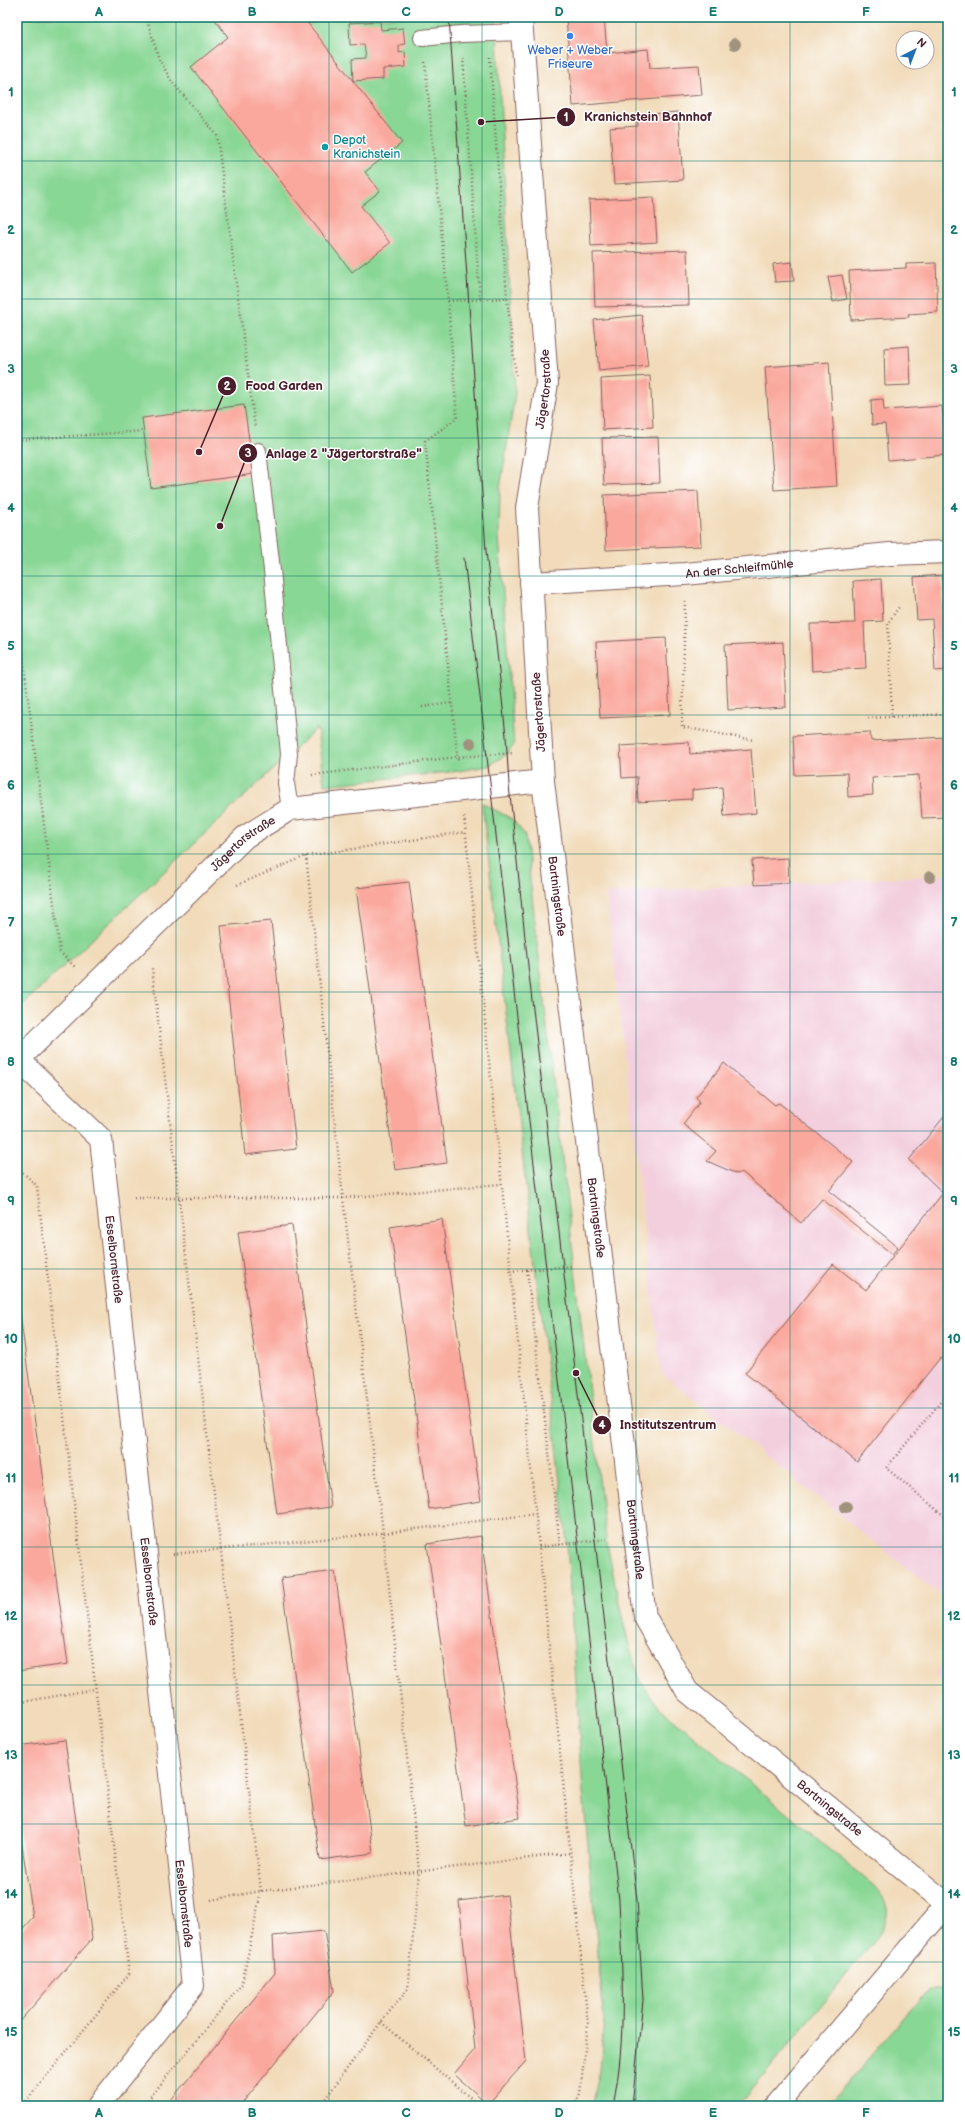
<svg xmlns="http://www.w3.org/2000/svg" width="965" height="2123" font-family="'Balsamiq Sans',sans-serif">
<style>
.built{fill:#f3cfde}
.green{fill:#89d795;stroke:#6a7b60}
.building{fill:#faa89d}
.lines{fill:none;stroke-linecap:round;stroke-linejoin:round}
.service-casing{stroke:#84615d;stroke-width:18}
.minor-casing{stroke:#84615d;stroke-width:24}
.tertiary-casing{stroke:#84615d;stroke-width:24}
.path{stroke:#84615d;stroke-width:2.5;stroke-dasharray:1 3;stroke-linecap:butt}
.service{stroke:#fff;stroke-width:16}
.minor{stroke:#fff;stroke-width:22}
.tertiary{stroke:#fff;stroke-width:22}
.tram{stroke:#4a1f2b;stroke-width:1}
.tree{fill:#a0927d}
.grid{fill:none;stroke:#0f766e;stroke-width:1;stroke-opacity:0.55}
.shop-dot{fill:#3f7fe0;stroke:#fff;stroke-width:1.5}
.culture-dot{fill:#0f9aa8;stroke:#fff;stroke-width:1.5}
.labels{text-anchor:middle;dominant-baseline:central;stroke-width:3;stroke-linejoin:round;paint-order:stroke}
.shop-label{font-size:12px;fill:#366cbe;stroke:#fff}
.culture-label{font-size:12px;fill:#0d838f;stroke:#fff;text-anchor:start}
.street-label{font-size:12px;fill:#4a1f2b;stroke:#fff}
.leader{fill:none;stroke:#4a1f2b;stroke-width:1.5}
.callout-dot{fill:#4a1f2b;stroke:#fff;stroke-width:1.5}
.mark-label{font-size:12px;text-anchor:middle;font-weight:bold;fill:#fff}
.callout-label{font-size:13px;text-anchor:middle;font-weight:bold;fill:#4a1f2b;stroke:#fff;stroke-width:3;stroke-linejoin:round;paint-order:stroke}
.neatline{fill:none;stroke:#0f766e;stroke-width:1.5}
.grid-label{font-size:13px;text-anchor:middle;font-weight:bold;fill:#0f766e}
</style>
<rect width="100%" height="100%" fill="#fff"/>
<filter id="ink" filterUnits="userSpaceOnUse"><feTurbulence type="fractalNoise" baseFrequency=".025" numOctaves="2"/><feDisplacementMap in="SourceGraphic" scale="8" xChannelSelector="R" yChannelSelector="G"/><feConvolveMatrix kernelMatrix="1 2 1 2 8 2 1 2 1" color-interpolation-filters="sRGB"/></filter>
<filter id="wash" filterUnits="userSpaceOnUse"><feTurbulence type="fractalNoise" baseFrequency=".012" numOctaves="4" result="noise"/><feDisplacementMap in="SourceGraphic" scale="16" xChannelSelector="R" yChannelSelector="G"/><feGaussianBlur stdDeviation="0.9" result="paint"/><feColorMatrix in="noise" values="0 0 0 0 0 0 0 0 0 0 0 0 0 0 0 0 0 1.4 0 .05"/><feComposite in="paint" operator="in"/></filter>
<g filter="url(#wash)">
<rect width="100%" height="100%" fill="#f1dbba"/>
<g class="built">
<path d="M948,875V1601L661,1373L606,893Z"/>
<path d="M948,1653V1690L935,1674Z"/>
</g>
<g class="green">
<path d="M17,17H496L515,394L500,489L499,536L514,745L507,754L488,766L459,771L324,785L317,728L17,1010Z"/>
<path d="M482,803L512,819L525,835L606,1539L619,1603L629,1646L641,1682L659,1707L874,1886C891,1905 891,1915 878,1936L739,2106H591L600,2071L604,2019L583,1792L567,1543Z"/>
<path d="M939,1989H948V2106H827L919,2000L928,1992Z"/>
</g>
<g id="blocks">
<g class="building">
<path d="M213,17H303L353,81L352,59L366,58L364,44L350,45L349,23L380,21L381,30L403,28L405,44L399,45V53L405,52L406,67L383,69V79L353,81L402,143L365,172L380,191L361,206L390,243L352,272L191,67L228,37Z"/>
<path d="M566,17H604L607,53L648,49L650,68L699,65L702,95L573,106Z"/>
<path d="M678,112L683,180L614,184L610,128L638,126L637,115Z"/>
<path d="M654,197L657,242L591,246L589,200Z"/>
<path d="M687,250L689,305L595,307L593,253Z"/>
<path d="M792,262L794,281L775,282L773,264Z"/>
<path d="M936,263L938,312L908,314L909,317L851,320L849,271L906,268V264Z"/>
<path d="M842,275L847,299L833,302L828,277Z"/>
<path d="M642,315L648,366L599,371L594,320Z"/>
<path d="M909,346L911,385L885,386L884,348Z"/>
<path d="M829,362L837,486L774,490L765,367Z"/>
<path d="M650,376L653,427L603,430L601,379Z"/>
<path d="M883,399L884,410L942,406L946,455L888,460L885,424L872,425L871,400Z"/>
<path d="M244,405L254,474L151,488L142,418Z"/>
<path d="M658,437L660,483L604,485L602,438Z"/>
<path d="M698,491L701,546L606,550L604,495Z"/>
<path d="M942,575L944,619L948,618V670L935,671L932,619L917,620L914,577Z"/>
<path d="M881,579L883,621L864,622L866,668L812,671L810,624L855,623L853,581Z"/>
<path d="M666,638L670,715L600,718L596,642Z"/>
<path d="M783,642L786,707L728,710L725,645Z"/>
<path d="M870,732L871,741L946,737V746H948V817L922,818L919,775L872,778L873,795L848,797L847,773L795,775L793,736Z"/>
<path d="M689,742L690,754L751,749L756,813L724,816L722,787L692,790V799L638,802L637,777L622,778L620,746Z"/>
<path d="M788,858L789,883L754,885L752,860Z"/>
<path d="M409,882L447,1163L395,1170L356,888Z"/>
<path d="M271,921L296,1149L245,1155L221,926Z"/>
<path d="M724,1063L775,1105L779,1103L853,1162L829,1191L898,1247L892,1254L822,1199L801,1223L742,1172L737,1174L707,1161L716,1151L683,1124L700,1102L696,1097Z"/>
<path d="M948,1112V1364L940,1358L857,1462L745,1373L833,1264L866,1290L943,1193L909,1160Z"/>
<path d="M442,1219L481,1501L429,1509L390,1227Z"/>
<path d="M292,1225L331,1507L277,1514L238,1232Z"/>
<path d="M17,1292L68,1664L17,1671Z"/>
<path d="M481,1536L520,1818L466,1826L427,1544Z"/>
<path d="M335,1571L373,1853L320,1860L281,1578Z"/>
<path d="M65,1740L92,1939L17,2024V1935L33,1917L17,1813V1746Z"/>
<path d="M507,1895L526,2061L488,2104L454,2074L475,2049L459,1901Z"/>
<path d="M324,1931L334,1991L240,2106H166L275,1973L273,1936Z"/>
</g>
</g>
</g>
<g filter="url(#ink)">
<use href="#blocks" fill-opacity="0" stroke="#84615d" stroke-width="1"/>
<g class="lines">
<g class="service-casing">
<g id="service">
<path d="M422,38L461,34L522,32"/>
<path d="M258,451L272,570L289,754L286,783L290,809"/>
</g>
</g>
<g class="minor-casing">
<g id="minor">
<path id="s1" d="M531,583L685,574L890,554L948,552"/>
<path id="s2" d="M543,781L645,1617L687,1691L948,1905"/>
<path id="s3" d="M19,1060L101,1139L193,1986L98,2106"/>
<path d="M776,2106L947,1904"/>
</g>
</g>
<g class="tertiary-casing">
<g id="tertiary">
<path id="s4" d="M17,1061L245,837L290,809L543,781L527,508L547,383L521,17"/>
</g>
</g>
<g class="path">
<path d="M146,17L159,59L172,82L217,135L255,428"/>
<path d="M399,17L403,21"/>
<path d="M308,23L339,17"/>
<path d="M490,57L507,298"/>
<path d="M463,58L480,299"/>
<path d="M425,62L448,301L457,418L425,441L458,762"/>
<path d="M448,301L507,298L516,375"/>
<path d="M17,440L143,431"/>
<path d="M685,601L682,727L753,740"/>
<path d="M17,610L60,952L75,967"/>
<path d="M422,707L452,703"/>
<path d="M892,717L888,623L899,607"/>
<path d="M868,718L945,714"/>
<path d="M312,775L457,757L514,753"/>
<path d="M464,817L588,2024L580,2094L574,2106"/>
<path d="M306,856L343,1198L385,1549L419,1871L408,1989L381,2022L320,2106"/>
<path d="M237,885L306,856L465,832"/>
<path d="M17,1167L37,1186L129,1974L22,2106"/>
<path d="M134,1198H343L501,1184"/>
<path d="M527,1270L560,1545"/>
<path d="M510,1271L573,1266"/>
<path d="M948,1393L886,1468L948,1519"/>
<path d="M539,1547L607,1539"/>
<path d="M173,1554L383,1533L535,1514"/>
<path d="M17,1703L95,1689"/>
<path d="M211,1900L261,1891L570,1853"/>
<path d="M381,2022L480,2106"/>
<path d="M143,2106L242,1984L261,1891L152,968"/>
</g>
<use href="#service" class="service"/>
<use href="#minor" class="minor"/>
<use href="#tertiary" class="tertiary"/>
<g class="tram">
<path d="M449,17L486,551L506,736L509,785L528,966L637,1900L643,2000L632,2106"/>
<path d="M464,558L619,1900C622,1970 627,2038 613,2106"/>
</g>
</g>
<g class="tree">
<circle cx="735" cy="44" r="6"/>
<circle cx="470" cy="743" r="6"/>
<circle cx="930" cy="877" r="6"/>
<circle cx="846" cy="1507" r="6"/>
</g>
</g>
<path class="grid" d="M176,17V2106M329,17V2106M482,17V2106M636,17V2106M790,17V2106M17,161H948M17,299H948M17,438H948M17,576H948M17,715H948M17,854H948M17,992H948M17,1131H948M17,1269H948M17,1408H948M17,1547H948M17,1685H948M17,1824H948M17,1962H948"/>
<circle class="shop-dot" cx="570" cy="36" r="4"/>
<circle class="culture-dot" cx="325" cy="147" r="4"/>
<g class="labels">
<g class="shop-label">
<text x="570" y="50">Weber + Weber<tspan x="570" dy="14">Friseure</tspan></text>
</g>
<g class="culture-label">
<text x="333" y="140">Depot<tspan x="333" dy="14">Kranichstein</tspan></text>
</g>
<g class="street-label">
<text stroke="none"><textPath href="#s4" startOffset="1021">Jägertorstraße</textPath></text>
<text stroke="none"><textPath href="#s1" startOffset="209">An der Schleifmühle</textPath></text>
<text transform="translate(539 712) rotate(-94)">Jägertorstraße</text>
<text stroke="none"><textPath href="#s4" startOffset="314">Jägertorstraße</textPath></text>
<text stroke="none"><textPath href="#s2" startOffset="116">Bartningstraße</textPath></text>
<text stroke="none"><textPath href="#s2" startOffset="440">Bartningstraße</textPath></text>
<text stroke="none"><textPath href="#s3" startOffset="235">Esselbornstraße</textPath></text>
<text stroke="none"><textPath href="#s2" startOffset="764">Bartningstraße</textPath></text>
<text stroke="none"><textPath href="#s3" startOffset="559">Esselbornstraße</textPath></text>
<text stroke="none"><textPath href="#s2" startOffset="1112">Bartningstraße</textPath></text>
<text stroke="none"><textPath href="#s3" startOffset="883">Esselbornstraße</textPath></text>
</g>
</g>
<path class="leader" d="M481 122L566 117M199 452L227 386M220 526L248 453M576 1373L602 1425"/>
<g class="callout-dot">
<circle cx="481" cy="122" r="4"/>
<circle cx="199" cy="452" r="4"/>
<circle cx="220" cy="526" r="4"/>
<circle cx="576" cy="1373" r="4"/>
<circle cx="566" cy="117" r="10"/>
<circle cx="227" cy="386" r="10"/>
<circle cx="248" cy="453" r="10"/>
<circle cx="602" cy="1425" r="10"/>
</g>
<g class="mark-label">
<text x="566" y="121">1</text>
<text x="227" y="390">2</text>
<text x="248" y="457">3</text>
<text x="602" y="1429">4</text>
</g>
<g class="callout-label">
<text x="648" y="121">Kranichstein Bahnhof</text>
<text x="284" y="390">Food Garden</text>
<text x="344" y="458">Anlage 2 "Jägertorstraße"</text>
<text x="668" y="1429">Institutszentrum</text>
</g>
<rect width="965" height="2123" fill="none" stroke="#fff" stroke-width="44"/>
<g transform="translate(915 50) rotate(42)"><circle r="19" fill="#ffffff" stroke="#b7a5aa"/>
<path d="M0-3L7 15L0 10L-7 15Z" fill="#1f6fb2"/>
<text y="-6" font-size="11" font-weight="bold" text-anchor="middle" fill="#4a1f2b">N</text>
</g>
<rect x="22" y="22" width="921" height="2079" class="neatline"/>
<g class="grid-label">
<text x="99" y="16">A</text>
<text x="252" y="16">B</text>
<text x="406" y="16">C</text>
<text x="559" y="16">D</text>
<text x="713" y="16">E</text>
<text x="866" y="16">F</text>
<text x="11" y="96">1</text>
<text x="954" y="96">1</text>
<text x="11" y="234">2</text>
<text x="954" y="234">2</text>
<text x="11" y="373">3</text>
<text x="954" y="373">3</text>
<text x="11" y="512">4</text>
<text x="954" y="512">4</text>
<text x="11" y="650">5</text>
<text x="954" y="650">5</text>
<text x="11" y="789">6</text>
<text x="954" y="789">6</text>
<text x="11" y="927">7</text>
<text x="954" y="927">7</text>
<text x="11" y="1066">8</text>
<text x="954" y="1066">8</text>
<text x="11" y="1205">9</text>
<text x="954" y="1205">9</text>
<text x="11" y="1343">10</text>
<text x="954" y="1343">10</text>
<text x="11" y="1482">11</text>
<text x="954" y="1482">11</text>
<text x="11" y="1620">12</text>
<text x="954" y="1620">12</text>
<text x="11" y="1759">13</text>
<text x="954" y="1759">13</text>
<text x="11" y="1898">14</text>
<text x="954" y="1898">14</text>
<text x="11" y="2036">15</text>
<text x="954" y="2036">15</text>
<text x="99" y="2117">A</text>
<text x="252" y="2117">B</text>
<text x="406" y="2117">C</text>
<text x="559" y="2117">D</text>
<text x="713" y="2117">E</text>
<text x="866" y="2117">F</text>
</g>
</svg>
